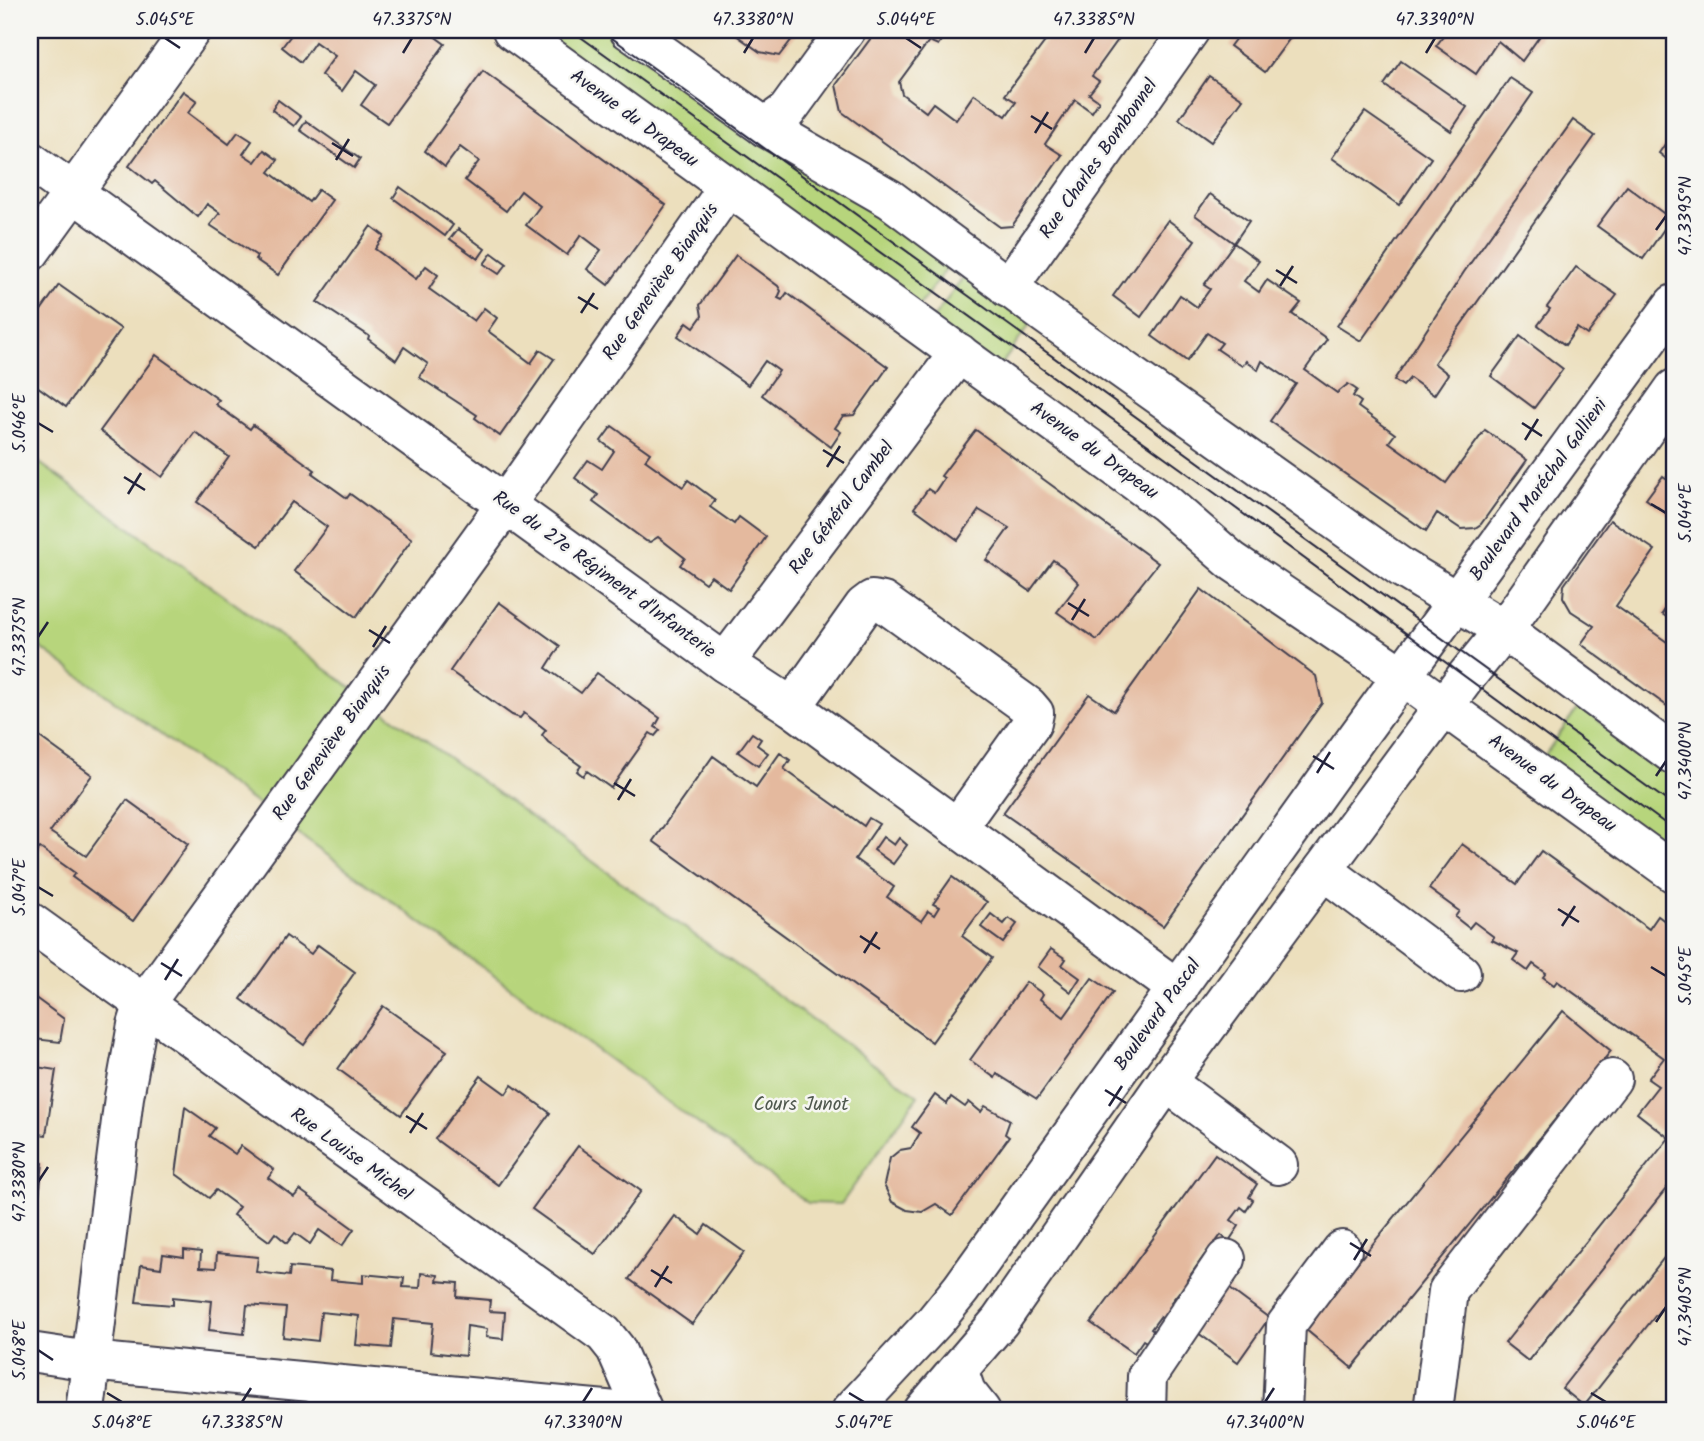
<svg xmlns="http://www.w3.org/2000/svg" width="1704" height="1441" font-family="Kalam,sans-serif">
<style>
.green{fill:#b7d57c;stroke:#6c7c5c;stroke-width:2}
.building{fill:#e4b99e}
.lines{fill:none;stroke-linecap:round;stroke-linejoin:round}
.minor-casing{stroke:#403e4e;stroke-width:42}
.major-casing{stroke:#403e4e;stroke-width:42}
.minor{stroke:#fff;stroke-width:38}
.major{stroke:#fff;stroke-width:38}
.tram{stroke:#22223b;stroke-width:2}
.ticks{fill:none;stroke:#22223b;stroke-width:2.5}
.labels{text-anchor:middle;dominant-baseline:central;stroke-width:5;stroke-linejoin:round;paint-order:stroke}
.street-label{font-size:19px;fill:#22223b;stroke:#f6f6f2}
.park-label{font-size:19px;fill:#4f584e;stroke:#f6f6f2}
.neatline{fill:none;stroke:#22223b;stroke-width:2.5}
.ticks-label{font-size:18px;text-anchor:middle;fill:#22223b}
</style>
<rect width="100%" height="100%" fill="#f6f6f2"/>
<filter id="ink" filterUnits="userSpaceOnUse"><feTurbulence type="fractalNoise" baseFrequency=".0143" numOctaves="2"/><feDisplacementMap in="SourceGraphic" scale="14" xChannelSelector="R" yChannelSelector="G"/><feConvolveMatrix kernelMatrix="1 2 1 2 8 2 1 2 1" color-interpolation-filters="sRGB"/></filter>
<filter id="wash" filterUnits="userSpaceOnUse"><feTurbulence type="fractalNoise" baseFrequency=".00686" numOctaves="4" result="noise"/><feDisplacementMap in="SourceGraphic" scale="28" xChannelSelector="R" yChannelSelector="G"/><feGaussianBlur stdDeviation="1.57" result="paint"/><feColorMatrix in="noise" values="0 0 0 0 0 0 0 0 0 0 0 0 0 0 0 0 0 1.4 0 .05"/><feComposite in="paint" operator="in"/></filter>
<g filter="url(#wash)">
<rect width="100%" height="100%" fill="#ecdfbd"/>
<g class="green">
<path d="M528,30H605L764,144L850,191L951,262L916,310Z"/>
<path d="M966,274L1033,320L999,368L931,321Z"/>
<path d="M30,456L918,1096L841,1204L808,1203L30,640Z"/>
<path d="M1579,706L1674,774V858L1540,762Z"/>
</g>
<g id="blocks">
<g class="building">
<path d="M295,30H426L445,44L387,123L361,105L375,85L356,71L342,91L321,75L335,56L315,42L301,62L282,47Z"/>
<path d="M729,30H799L779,56L760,52Z"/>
<path d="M877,30H937L934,34L942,39L938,45L929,41L899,82L902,94L926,112L933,103L956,120L974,94L1006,116L1016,102L1005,95L1050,35V30H1125L1092,76L1099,81L1089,94L1099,101L1092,112L1075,100L1045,144L1062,155L1012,226L1000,227L842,112L836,85Z"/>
<path d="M1242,30H1287L1293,34L1265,72L1230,46Z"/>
<path d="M1448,30H1544L1522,61L1498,41L1476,74L1436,46Z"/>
<path d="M1401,61L1467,107L1451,131L1384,85Z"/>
<path d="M483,71L666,205L608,285L587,269L601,250L581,235L567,255L526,225L540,206L521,191L506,211L465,180L479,161L460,147L445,167L425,151Z"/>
<path d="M1209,76L1243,99L1211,142L1179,119Z"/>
<path d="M1510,78L1533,93L1361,341L1337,326Z"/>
<path d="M183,91L197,101L188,113L229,144L238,132L252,141L243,154L255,162L264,150L278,160L269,172L309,202L318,190L332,200L278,275L255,259L257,256L210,225L220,213L207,204L198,217L155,181L152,184L129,166Z"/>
<path d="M278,100L301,117L294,126L272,110Z"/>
<path d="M1365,112L1431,158L1399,205L1332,158Z"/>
<path d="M1573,120L1595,136L1434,363L1448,374L1434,395L1410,378L1403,386L1394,380L1464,272Z"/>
<path d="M306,121L360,159L354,168L300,130Z"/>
<path d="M1674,131V165L1659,153Z"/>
<path d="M1627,186L1671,219L1643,259L1597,226Z"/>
<path d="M400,187L453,225L445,236L393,198Z"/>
<path d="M1210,194L1249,221L1234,243L1195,215Z"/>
<path d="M1168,220L1195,240L1141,317L1113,296Z"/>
<path d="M371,226L384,236L375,249L416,279L426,266L438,275L429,289L474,321L484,308L497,318L488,331L531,363L540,350L554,359L500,436L475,418L477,415L419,377L428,364L404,347L396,360L368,339L369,336L317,302Z"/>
<path d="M458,229L485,249L478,259L450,239Z"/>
<path d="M1234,243L1259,261L1244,281L1259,292L1267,280L1301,303L1292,314L1327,339L1305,370L1337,393L1348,384L1357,390L1353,396L1361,402L1358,407L1395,434L1389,442L1446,483L1485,430L1527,460L1481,524L1475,528L1461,529L1437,513L1426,531L1270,421L1296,384L1262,361L1258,370L1246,361L1242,366L1217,349L1222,343L1207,333L1187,361L1152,336L1180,295L1197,307L1210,289L1204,285Z"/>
<path d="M492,253L507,264L499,274L484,264Z"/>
<path d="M736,255L778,286L781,291L778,298L782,300L787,293L888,367L854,415L843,416L835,428L841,432L831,447L762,395L779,371L765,361L748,385L678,336L687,322L694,327L702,316L700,305Z"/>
<path d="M1576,267L1617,295L1587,335L1577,328L1565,345L1538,325L1550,309L1547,307Z"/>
<path d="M59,285L121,329L66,407L30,381V326Z"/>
<path d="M1520,336L1563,369L1534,408L1491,376Z"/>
<path d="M156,355L219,400L215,404L250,429L253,425L315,470L312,473L347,498L350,494L412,539L356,617L294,571L327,527L292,502L259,546L197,502L229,457L195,432L162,477L100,431Z"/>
<path d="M612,426L650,453L645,460L683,487L688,480L715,500L710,507L734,524L739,517L766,537L729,589L711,576L705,583L680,565L685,558L658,537L650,542L646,541L593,502L598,495L575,478L588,460L602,469L614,451L601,441Z"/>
<path d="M976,430L1158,563L1097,640L1057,612L1079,583L1063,567L1053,560L1030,591L986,560L1009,528L979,510L958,540L914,508L928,489L934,493L944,478L941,476Z"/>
<path d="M1663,476L1674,484V519L1646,499Z"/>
<path d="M1610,520L1655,550L1616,606L1674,647V711L1581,644L1594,626L1571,611L1563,597L1564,585Z"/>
<path d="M1201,589L1316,676L1322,703L1163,926L1003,813L1089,694L1114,711Z"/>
<path d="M1674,596V622L1662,614Z"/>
<path d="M499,602L560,646L546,668L581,693L597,673L660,718L655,727L660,730L655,736L650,733L611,788L587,771L583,776L577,771L581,766L548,742L542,735L546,730L524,713L520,718L512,715L450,671Z"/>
<path d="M30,730L92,775L50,832L86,856L127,800L188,844L133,921L72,877L75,873L40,848L36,852L33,849L30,855Z"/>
<path d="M752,733L761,739L757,745L768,753L758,766L738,752Z"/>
<path d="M780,753L790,760L784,769L864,826L869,818L879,824L855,859L894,887L887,897L921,921L928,911L934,915L939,907L933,904L952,877L987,902L962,936L992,958L932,1042L653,841L713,756L756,787Z"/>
<path d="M883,837L894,845L899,838L907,845L893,864L874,850Z"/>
<path d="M1462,844L1517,884L1541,851L1649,929L1658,916L1674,928V1179L1528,1361L1505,1343L1669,1138L1637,1113L1658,1086L1648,1079L1664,1058L1557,981L1554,985L1543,977L1546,973L1533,964L1528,971L1513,960L1518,953L1492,940L1494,937L1474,922L1469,928L1455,917L1459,911L1429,889Z"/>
<path d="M991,914L1004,924L1009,918L1017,924L1003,943L981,927Z"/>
<path d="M286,936L311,954L318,945L355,972L304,1045L241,999Z"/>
<path d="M1051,949L1066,959L1062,965L1080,978L1071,992L1038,967Z"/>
<path d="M1092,978L1113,992L1037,1099L997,1074L995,1078L970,1060L1026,982L1043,994L1040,999L1064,1017Z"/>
<path d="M30,994L64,1019L60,1042L35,1039L31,1066Z"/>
<path d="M383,1006L447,1051L401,1115L338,1069Z"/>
<path d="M1563,1011L1611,1051L1352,1368L1304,1328Z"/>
<path d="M30,1066L56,1070L46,1135L30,1133Z"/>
<path d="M481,1076L506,1094L512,1085L550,1113L498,1185L435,1139Z"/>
<path d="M935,1095L947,1104L951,1097L965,1107L969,1102L981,1112L985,1106L1010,1120L1005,1134L1009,1137L952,1215L936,1204L922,1212L907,1210L892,1202L884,1185L890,1158L900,1150L911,1148L920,1133L912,1127Z"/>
<path d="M185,1107L215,1128L209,1136L235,1154L241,1146L274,1170L268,1178L294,1197L300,1190L354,1229L342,1246L319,1230L310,1244L295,1233L287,1243L275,1233L269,1241L233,1215L239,1207L216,1190L209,1198L176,1174Z"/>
<path d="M578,1146L641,1191L595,1254L532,1209Z"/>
<path d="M1215,1154L1257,1184L1249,1197L1253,1200L1246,1211L1241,1207L1231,1220L1239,1226L1229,1241L1221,1235L1213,1246L1218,1249L1209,1260L1204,1256L1187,1280L1193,1283L1184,1295L1179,1292L1171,1302L1178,1307L1167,1322L1160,1317L1151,1329L1156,1333L1148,1343L1143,1340L1134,1353L1091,1323Z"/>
<path d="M30,1161L43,1163L39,1196L30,1195Z"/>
<path d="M675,1216L700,1234L706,1225L744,1252L692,1324L629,1279Z"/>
<path d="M1674,1245V1292L1584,1406L1562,1388Z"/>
<path d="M184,1250L201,1252L200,1267L216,1268L217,1253L258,1257L256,1272L289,1276L290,1267L331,1271L330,1280L363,1283V1274L404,1278L403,1287L420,1288L421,1273L438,1275L437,1281L458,1283L457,1297L490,1300L489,1311L505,1312L503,1339L486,1337L487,1329L467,1326L465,1356L430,1352L433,1323L394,1319L391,1348L356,1345L359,1316L321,1312L318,1341L283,1337L286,1308L247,1305L244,1334L209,1330L212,1301L173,1297V1305L136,1302L141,1265L161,1268L163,1254L184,1257Z"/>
<path d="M1226,1286L1269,1318L1238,1362L1194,1330Z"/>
</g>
</g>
</g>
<g filter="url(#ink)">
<use href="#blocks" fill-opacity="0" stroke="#403e4e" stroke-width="2"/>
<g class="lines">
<g class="minor-casing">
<g id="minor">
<path d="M765,127L787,111L846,30"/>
<path d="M30,161L725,663L792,707L1178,989"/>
<path d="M30,252L191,30"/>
<path d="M1008,288L1190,30"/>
<path d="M725,663L959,353"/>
<path d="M792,707L864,606L872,600L883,602L1028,706L1034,713L1032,723L957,828"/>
<path d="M1323,870L1461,973"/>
<path d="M30,922L604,1334L616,1349L643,1411"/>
<path d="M1166,1082L1278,1165"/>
<path d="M30,1352L90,1361L616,1411"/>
<path d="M959,1372L966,1392L981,1411"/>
<path d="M85,1411L124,1097L137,1025L143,1006L506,504L728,187"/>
<path d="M1146,1411L1147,1376L1226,1259"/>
<path d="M1282,1411L1286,1325L1342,1250"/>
<path d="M1433,1411L1448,1291L1612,1079"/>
</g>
</g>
<g class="major-casing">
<g id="major">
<path d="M512,30L1164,502L1232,561L1402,676L1674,873"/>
<path d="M629,30L765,127L890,199L1046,315L1402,568L1504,630L1674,755"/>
<path d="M851,1411L935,1321L961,1289L1358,736L1674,304"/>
<path d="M923,1411L1000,1321L1166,1082L1465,678L1504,630L1674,389"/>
</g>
</g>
<use href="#minor" class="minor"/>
<use href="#major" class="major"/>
<g class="tram">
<path d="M571,30L1219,496L1674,830"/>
<path d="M601,30L1674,806"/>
</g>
</g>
</g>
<path class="ticks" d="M165,38L180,48M906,38L921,48M403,53L412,38M744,53L753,38M1085,53L1094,38M1426,53L1435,38M1031,116L1052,129M1035,133L1048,112M332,143L353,156M336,160L349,139M1656,230L1666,216M1276,270L1297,283M1280,286L1293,266M578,297L598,309M581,313L594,293M38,423L53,432M1522,423L1542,436M1525,440L1538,419M823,450L844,463M827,467L840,446M124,477L145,490M128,494L141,473M1651,504L1666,513M1068,603L1089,616M1072,620L1085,599M369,630L390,643M38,637L48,622M373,647L386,626M1313,756L1334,769M1317,773L1330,752M1656,776L1666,761M614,783L635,796M618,800L631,779M38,887L53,896M1558,909L1579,922M1562,926L1575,906M860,936L880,949M864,953L877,932M161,963L182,976M1651,967L1666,976M165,980L178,959M1105,1090L1126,1103M1109,1106L1122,1086M406,1116L427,1129M410,1133L423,1113M38,1182L48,1167M1350,1243L1371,1256M1354,1260L1367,1239M651,1270L672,1283M655,1287L668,1266M1656,1322L1666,1307M38,1350L53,1360M107,1393L122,1402M849,1393L864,1402M1591,1393L1606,1402M242,1402L251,1388M583,1402L592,1388M1265,1402L1274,1388"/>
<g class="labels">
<g class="street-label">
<text transform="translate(634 119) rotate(36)">Avenue du Drapeau</text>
<text transform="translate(1099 159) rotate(-55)">Rue Charles Bombonnel</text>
<text transform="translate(661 282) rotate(-55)">Rue Geneviève Bianquis</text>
<text transform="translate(1094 451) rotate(36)">Avenue du Drapeau</text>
<text transform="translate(1539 490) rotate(-54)">Boulevard Maréchal Gallieni</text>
<text transform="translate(842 508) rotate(-53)">Rue Général Cambel</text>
<text transform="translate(604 575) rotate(36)">Rue du 27e Régiment d'Infanterie</text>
<text transform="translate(332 743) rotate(-54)">Rue Geneviève Bianquis</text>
<text transform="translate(1552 784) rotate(36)">Avenue du Drapeau</text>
<text transform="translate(1158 1015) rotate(-54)">Boulevard Pascal</text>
<text transform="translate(351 1155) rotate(36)">Rue Louise Michel</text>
</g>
<g class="park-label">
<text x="801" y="1105">Cours Junot</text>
</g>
</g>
<rect width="1704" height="1441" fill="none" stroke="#f6f6f2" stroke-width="77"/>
<rect x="38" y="38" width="1628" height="1364" class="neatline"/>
<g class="ticks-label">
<text x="165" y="25">5.045°E</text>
<text x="412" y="25">47.3375°N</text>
<text x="753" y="25">47.3380°N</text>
<text x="906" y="25">5.044°E</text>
<text x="1094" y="25">47.3385°N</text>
<text x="1435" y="25">47.3390°N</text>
<text transform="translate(1685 216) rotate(-90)" y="6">47.3395°N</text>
<text transform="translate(19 423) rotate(-90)" y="6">5.046°E</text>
<text transform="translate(1685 513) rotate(-90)" y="6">5.044°E</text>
<text transform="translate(19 637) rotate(-90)" y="6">47.3375°N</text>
<text transform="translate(1685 761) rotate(-90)" y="6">47.3400°N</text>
<text transform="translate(19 887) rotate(-90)" y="6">5.047°E</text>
<text transform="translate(1685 976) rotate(-90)" y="6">5.045°E</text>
<text transform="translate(19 1182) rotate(-90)" y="6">47.3380°N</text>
<text transform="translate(1685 1307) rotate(-90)" y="6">47.3405°N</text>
<text transform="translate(19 1350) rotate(-90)" y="6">5.048°E</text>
<text x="122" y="1428">5.048°E</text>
<text x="242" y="1428">47.3385°N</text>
<text x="583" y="1428">47.3390°N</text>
<text x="864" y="1428">5.047°E</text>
<text x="1265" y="1428">47.3400°N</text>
<text x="1606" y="1428">5.046°E</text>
</g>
</svg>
